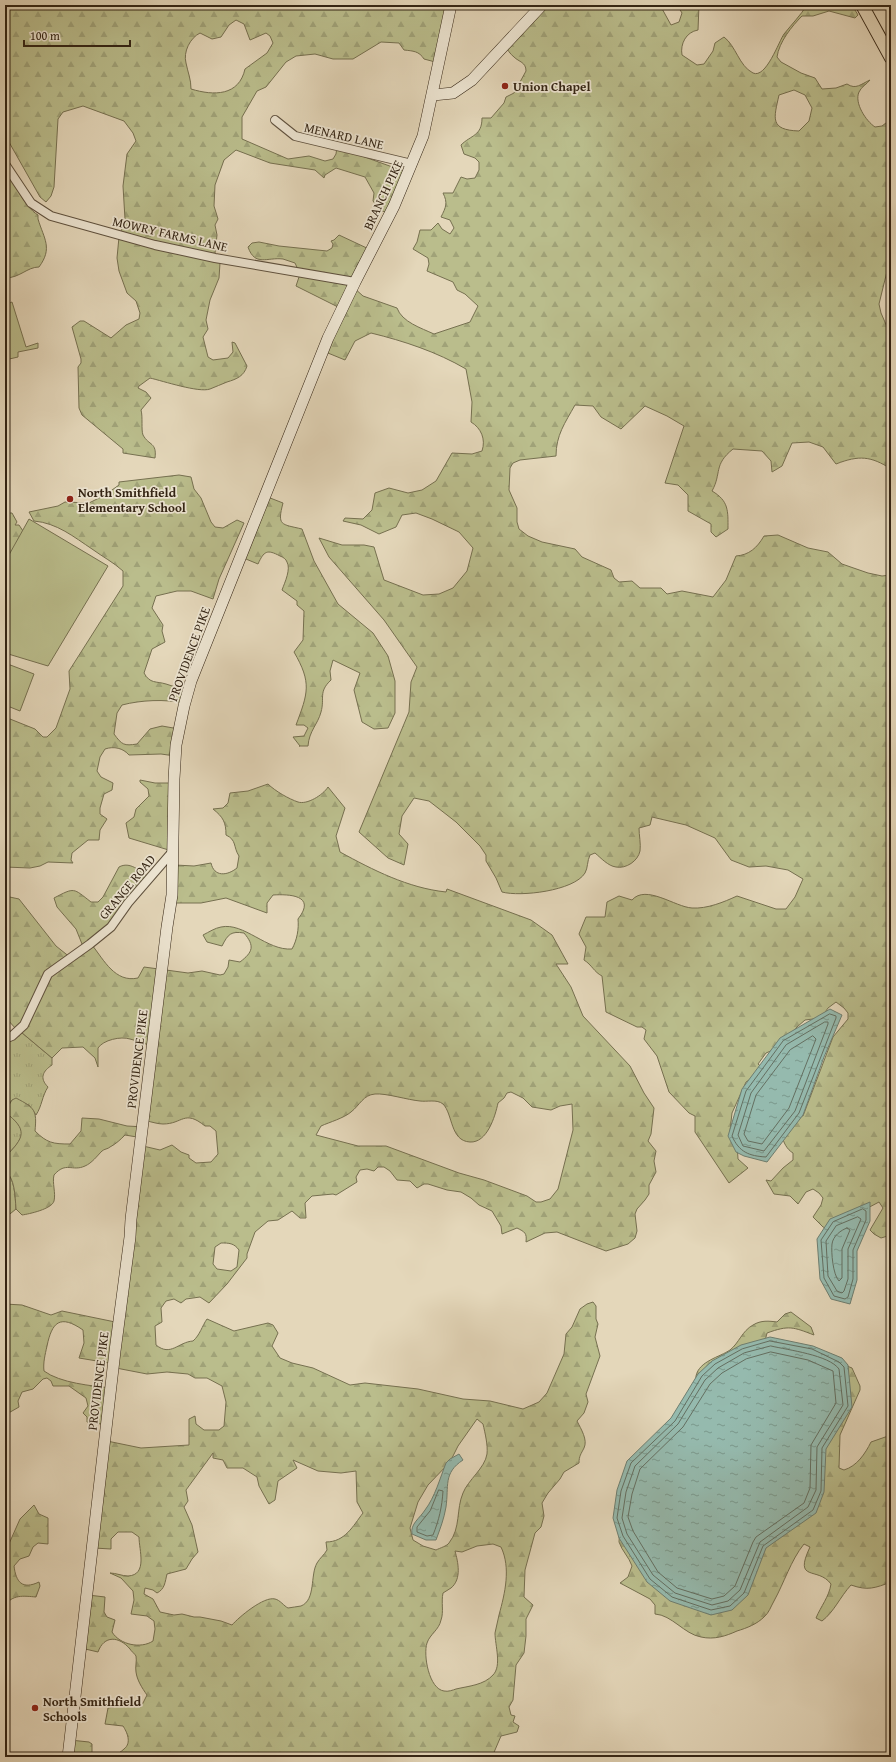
<svg xmlns="http://www.w3.org/2000/svg" width="896" height="1762" font-family="'Gentium Book Plus',serif">
<style>
.grass{fill:url(#grass-tufts);stroke:#767050}
.forest{fill:url(#forest-firs);stroke:#767050;fill-rule:evenodd}
.park{fill:#babd8c;stroke:#767050}
.water{fill:url(#water-ripples);stroke:#6e7e70}
.lines{fill:none;stroke-linecap:round;stroke-linejoin:round}
.shore{stroke:#646f61;stroke-width:1}
.street-casing{stroke:#5f513e;stroke-width:10}
.secondary-casing{stroke:#332414;stroke-width:12}
.primary-casing{stroke:#332414;stroke-width:14}
.street{stroke:#ede5d2;stroke-width:8}
.secondary{stroke:#ede5d2;stroke-width:11}
.primary{stroke:#e4d7ba;stroke-width:12}
.poi-dot{fill:#8f2418;stroke:#ede5d2;stroke-width:1.5}
.labels{text-anchor:middle;dominant-baseline:central;stroke-width:3.5;stroke-linejoin:round;paint-order:stroke}
.poi-label{font-size:13px;font-weight:bold;fill:#332414;stroke:#ede5d2;text-anchor:start}
.street-label{font-size:13px;fill:#332414;stroke:#ede5d2}
</style>
<defs>
<pattern id="grass-tufts" width="24" height="20" patternUnits="userSpaceOnUse"><rect width="24" height="20" fill="#babd8c"/><path d="M3 7l-1-3M5 7V3M7 7l1-3M15 17l-1-3M17 17v-4M19 17l1-3" fill="none" stroke="#a0a278"/></pattern>
<pattern id="forest-firs" width="22" height="20" patternUnits="userSpaceOnUse"><rect width="22" height="20" fill="#babd8c"/><path d="M5 1l3.5 6h-7zM16 11l3.5 6h-7z" fill="#a0a278"/></pattern>
<pattern id="water-ripples" width="26" height="14" patternUnits="userSpaceOnUse"><rect width="26" height="14" fill="#95baae"/><path d="M2 4q2-2 4 0t4 0M15 11q2-2 4 0t4 0" fill="none" stroke="#7a978c"/></pattern>
</defs>
<rect width="100%" height="100%" fill="#e4d7ba"/>
<filter id="stains"><feTurbulence type="fractalNoise" baseFrequency=".005" numOctaves="4"/><feColorMatrix values="0 0 0 0 .2 0 0 0 0 .09 0 0 0 0 .02 0 0 0 .5 -.17"/></filter>
<radialGradient id="worn" r=".72"><stop offset=".6" stop-color="#630" stop-opacity="0"/><stop offset="1" stop-color="#630" stop-opacity=".3"/></radialGradient>
<g class="grass">
<path d="M21,1032L52,1058V1065C43,1071 39,1078 48,1087C42,1096 42,1106 36,1115L29,1105L12,1100L5,1110V1043Z"/>
<path d="M5,1112C29,1130 25,1137 5,1157Z"/>
<path d="M5,1170C15,1179 15,1195 16,1209L5,1218Z"/>
</g>
<g class="forest">
<path d="M5,5H451L439,63L424,59C419,51 413,51 404,50L399,43L381,42L353,59H333L315,54L296,56L286,62L266,87L257,91L242,117V139L288,159L309,156L325,161L333,159L336,154L337,147L409,173L390,214L380,210L373,201L374,193L365,177L336,168L325,175L324,178L315,170L270,163L236,150L224,160L215,185L214,206L218,219L215,225L217,235L215,253L220,263L219,278L210,300L206,320L208,329L203,337L208,357L213,360L228,358L233,352L232,342L235,343L247,366C244,376 237,379 227,382C221,384 216,387 210,389C199,393 163,381 150,378L139,386L138,388L146,392L151,398L141,410C143,417 141,430 143,435C149,446 157,442 155,458L123,453V449L82,415L79,408L78,367L81,363V359L72,327L80,321H84L111,338L126,325L139,319L140,313L136,301L127,293L119,271L117,258L119,237L125,219L123,186L127,154L136,141L133,133L124,121L83,106L63,112L58,119L54,187L51,196L46,202L40,197L5,135ZM236,20L244,24L250,40L266,33L270,36L273,43L267,53L245,69C239,96 214,96 191,89C191,79 188,73 186,63C183,52 190,38 200,33L212,39L221,37L229,25Z"/>
<path d="M542,5H660L671,25L679,22L682,13L677,5H699L698,30C686,32 680,44 682,55L697,65L704,64L713,51L715,43L724,37C736,46 739,66 753,73C766,79 779,41 784,34C792,24 800,16 807,5H852L858,15L855,18L829,11L813,16H802C792,26 779,42 777,57L781,62L801,73L815,78L822,89L836,88L847,84C856,90 861,84 870,80C867,84 861,87 859,92C854,103 866,121 875,127L882,126L891,119V255L879,304L881,313L888,329V336L891,343V469C871,456 859,455 836,464L823,447L809,442L792,443L782,466L772,472L771,461L762,451L733,449C713,465 722,473 712,491C729,501 728,511 728,529L716,537L711,532V524L688,511V495L678,485L665,483L684,426L667,416L645,406L621,429L601,417L593,406L575,405C565,423 556,435 556,456L520,460L513,463L510,468L509,490L517,508V522L519,529L528,536L542,542L575,549L582,557L611,570L614,578L619,582L632,581L640,588H661L667,594L682,591L713,597L726,580L736,556C749,555 757,548 764,536L778,535L808,548L828,552L842,564L868,573L882,576L891,575V1235L881,1238L874,1234L870,1230L883,1208L879,1202L828,1229L823,1227L813,1217L821,1205L823,1198L819,1193L813,1189L806,1192L798,1204L790,1196L774,1194L766,1180L771,1181L783,1168L793,1160V1153C781,1146 778,1125 785,1113L803,1116L833,1037L848,1019V1013L844,1008L836,1002L828,1008L821,1018L805,1020L797,1027L780,1047L766,1053L758,1064L764,1069L757,1084L749,1080L746,1082L732,1113L730,1131L737,1142L738,1159L748,1168L729,1183L695,1132V1116L689,1113L669,1092L657,1056L644,1039L646,1030L642,1027H637L606,1012L602,976C594,972 592,965 584,960L586,947L579,934L586,917H605L607,902L619,896L632,900C646,884 675,907 692,908C707,909 724,902 737,896L776,909H786L795,897L803,879L788,870L766,866L749,867L731,860L715,838L686,825L652,817L650,825L639,828C639,835 641,844 640,851C638,861 626,869 616,867C608,866 601,858 595,853L590,855C587,861 588,868 585,873C574,891 520,897 502,892L496,878L486,861V855L480,846L456,822L429,801L414,798L402,816L399,834L408,844L404,865L388,858L359,832L409,712L411,682L417,667L384,620L329,557L319,538L342,545H364L374,547L384,580L423,595L439,594L453,588L467,571L473,548L459,532L432,519L416,513L402,515L396,527L379,534L361,525L343,521L345,518L363,519L372,510L375,493L389,488L408,493L422,490L436,481L452,453L472,454L482,451C486,439 481,428 471,422L472,402L466,369C437,352 404,341 371,333L355,341L345,360L323,351L342,309L296,286L300,274L295,263C291,262 287,260 283,259C267,257 255,267 248,247L252,243L259,242L279,246L327,251L332,248L333,244L331,241L334,240L339,235L371,250L353,287L363,296L397,308C402,322 421,328 434,334L470,322L478,306L465,294L457,290L453,282L427,271L429,264L428,258L413,249L417,242L420,230H431L438,223L442,229L450,234L454,228L450,220L441,217C446,207 448,203 443,193H453L461,177L467,179L475,178L479,170V162L475,158L464,154L461,145C471,135 482,136 482,118H491L504,103L506,97L514,93L526,71C526,62 519,62 514,57C510,54 508,50 505,46ZM794,90L805,95L812,108L809,121L799,131C769,130 774,118 779,95Z"/>
<path d="M5,166C13,180 24,207 38,215V219C44,239 53,248 39,267C27,267 20,278 5,278Z"/>
<path d="M179,475L191,477L194,489L201,498L211,522L215,527L223,528L237,520L244,523L219,579L213,599L191,591H177L156,596L152,608L163,625L162,631L165,642L152,649L144,673C150,684 156,681 166,684C173,686 181,689 188,691L184,703C165,699 141,700 122,705L117,713L114,734C122,745 124,746 137,744L150,729L162,726L179,729L175,756L161,754L129,755C123,748 114,746 105,749L100,757L97,771L101,777L113,783L112,790L104,794L100,808V814L107,819L100,830L99,840H88L72,853L71,860L73,863L48,862L40,866L30,868L5,867V717L35,729L43,737H47L56,728L70,689L69,671L123,586V571C113,562 103,557 92,549C74,537 57,523 34,521L29,512L58,506L65,502L89,503L105,495L119,485V482Z"/>
<path d="M265,496L283,503C277,526 281,524 302,529L314,561L338,604L373,633L388,656L395,681V713L388,728L374,729L362,722L354,690L360,673L333,660L330,671L331,680C318,692 325,698 321,712C318,724 309,731 308,746H299H300L293,737L304,736L308,728L304,725H296C308,693 312,683 294,652L303,640L304,611L297,605V601L282,590C285,582 291,569 287,562C286,559 283,557 280,556C267,549 264,551 258,564L241,557Z"/>
<path d="M5,513H12L17,522L15,525H19L23,531L5,566Z"/>
<path d="M140,780L155,783H172V851L129,838L126,823L134,817L136,809L149,796L148,789L140,782Z"/>
<path d="M268,784C275,791 289,799 298,802C307,805 323,795 328,787L345,808L336,836L340,852C373,870 408,888 446,892L447,889L531,920L552,935L568,964H556L571,987L583,1016L630,1066L644,1093L654,1108L651,1134L648,1141L656,1151L654,1161L656,1172L649,1185V1194L645,1200L637,1209L635,1214L637,1231L635,1238L628,1244L606,1251L557,1232L545,1233L526,1242C527,1233 525,1232 517,1228L502,1234L501,1226L492,1211L479,1205L471,1198L461,1192L447,1190L428,1184H424L417,1188L410,1181L397,1180L390,1171L384,1167H378L374,1171L367,1169L360,1170L356,1177L357,1182L336,1195L333,1194L312,1196L305,1203L306,1218H300L292,1211L278,1220L268,1221L255,1232L247,1254V1258L227,1284L209,1303L200,1297L186,1299L181,1303L174,1299L166,1301L161,1308L162,1322L155,1326L156,1345C171,1357 178,1342 193,1341C200,1335 202,1326 207,1319L234,1331L268,1323L273,1325L278,1333L272,1346L280,1358L292,1363L313,1368L350,1385L365,1383L418,1389L463,1399L490,1401L523,1409L539,1402L547,1393L564,1354L566,1334L572,1327L580,1309L587,1304L593,1302L596,1306V1319L598,1324L595,1337L600,1356L586,1394L588,1402L584,1413L577,1421C581,1429 588,1440 584,1448C581,1454 579,1456 579,1463L564,1472L560,1479L548,1493L542,1503L544,1516L541,1527L535,1533L525,1570L524,1597L533,1605L526,1619V1636L524,1653L516,1665L513,1700L509,1707L511,1715L515,1716L513,1722L519,1726L517,1732L501,1736L492,1757H114C118,1753 121,1752 124,1749C132,1743 127,1732 123,1726L105,1724L108,1708L120,1706L141,1707L147,1695C142,1688 137,1680 136,1672C135,1667 137,1661 136,1656C135,1654 131,1651 130,1649C119,1636 104,1635 98,1652L81,1648L88,1595L105,1597L104,1612L107,1617L115,1620L112,1632C120,1645 141,1649 153,1641L155,1629L154,1621L147,1616L131,1614L134,1600L133,1591L121,1578L110,1573C116,1573 122,1576 128,1576C148,1575 139,1550 139,1537L132,1532H118L111,1539V1549L94,1548L107,1441L141,1448L189,1445V1419L195,1416L196,1424L204,1430H219L224,1426L226,1402L222,1386L207,1378H195L188,1374L167,1372L147,1374L116,1368L115,1364L79,1358L84,1343L83,1330C60,1314 52,1322 47,1346C45,1355 43,1363 44,1371C60,1383 92,1386 112,1388L108,1425L87,1422V1417L83,1413L88,1406L86,1398L69,1386H53L51,1381L47,1378L43,1379L33,1389L22,1392L18,1401L19,1407L5,1415V1304L22,1305L51,1315L62,1311L120,1323L143,1146L160,1150L172,1145L181,1152L189,1155V1158L196,1163L211,1162L218,1154L216,1131L210,1126H205C184,1109 183,1124 163,1124C158,1124 152,1122 147,1121L155,1046C146,1045 139,1041 130,1039C121,1036 103,1040 98,1048V1067L95,1058L83,1047L62,1048L52,1058L21,1032L17,1030L6,1018L5,896L19,899L56,946L71,958L84,949L76,929L57,907L54,898C75,887 73,888 91,902H98L103,897L119,867C130,861 140,871 148,877L92,945C104,960 115,983 138,978L144,967L188,973L202,971L220,975L224,974L228,967L229,960L240,962C253,952 255,946 244,933C231,931 228,934 222,946L207,942L203,935C209,932 215,928 221,927C244,922 267,951 292,949C297,940 299,929 298,919C317,895 289,894 273,895L267,903V913L226,898L201,903H172L175,865L194,866L211,863C214,877 227,876 237,868L239,856C233,847 237,840 226,835C226,822 223,817 213,809L223,808L228,803L230,793L248,791ZM511,1092L523,1098L532,1107L551,1110L560,1106L572,1104L573,1130L558,1189L550,1199L541,1202H536L527,1196L484,1180L459,1173L386,1146H358L316,1135L321,1126C330,1122 344,1118 351,1112C360,1105 363,1095 375,1094C386,1093 408,1100 420,1101C427,1102 437,1099 443,1104C453,1114 450,1141 470,1142C487,1143 495,1117 498,1103L504,1098L507,1093ZM221,1243C229,1243 234,1243 239,1250L237,1267L231,1271L217,1269L213,1264L215,1247ZM477,1419L483,1424C485,1433 488,1445 487,1454C485,1468 468,1480 463,1493C456,1509 461,1528 449,1543C447,1546 440,1548 436,1550L423,1546L413,1540L410,1528L418,1502L428,1485L450,1462L458,1446ZM213,1453V1458L223,1460L227,1468H243L257,1477L259,1486L269,1504L275,1500L278,1481L297,1468L293,1460L318,1471L341,1473L356,1471L357,1502L363,1513C353,1526 345,1542 326,1542L327,1550C324,1555 320,1558 317,1563C310,1575 316,1600 301,1606C297,1607 292,1607 288,1608C284,1606 280,1600 275,1599C264,1596 239,1617 232,1625L221,1621L200,1617H194L182,1614L174,1615L160,1612L153,1599L144,1594L145,1588L153,1590L157,1593C165,1589 165,1582 167,1574L186,1569L192,1559L198,1552L192,1525L184,1507L188,1501L186,1490ZM493,1544L501,1547C511,1568 505,1593 499,1615C498,1621 496,1627 495,1633C495,1645 502,1666 493,1675C484,1685 469,1686 456,1689C453,1690 448,1692 444,1691C429,1689 423,1655 427,1643C430,1634 439,1630 441,1620C444,1612 441,1602 443,1593C446,1591 448,1590 451,1588C462,1579 458,1562 455,1551L462,1552L477,1546Z"/>
<path d="M16,1098C35,1108 37,1110 35,1131C47,1143 53,1144 70,1144L81,1131L82,1118L99,1119L127,1126L145,1127L143,1138L125,1135C121,1139 116,1144 110,1147C108,1149 104,1149 102,1151C97,1156 92,1163 85,1166C72,1172 66,1161 54,1175C52,1183 56,1193 54,1201C52,1209 29,1214 22,1215L16,1209C15,1195 15,1179 5,1170V1157C25,1137 28,1130 5,1112L12,1100Z"/>
<path d="M791,1312L811,1327L814,1335C793,1327 789,1325 767,1333L765,1341L842,1364L852,1368L860,1386V1390L840,1435L839,1468L844,1470C857,1466 865,1454 871,1442L891,1435V1582C875,1588 868,1591 851,1585C840,1597 834,1612 822,1621L816,1618C821,1606 829,1597 831,1584C818,1566 793,1583 810,1547L804,1544C791,1560 784,1583 774,1601C771,1606 769,1613 764,1617C757,1624 747,1628 737,1631C726,1636 714,1640 701,1637C684,1634 672,1615 655,1614V1605L650,1599L620,1583L628,1577L632,1566C629,1557 622,1551 619,1542L622,1494L700,1398C699,1392 695,1382 696,1376C699,1361 720,1357 730,1350C739,1343 742,1331 753,1325C761,1320 769,1321 777,1322L785,1314Z"/>
<path d="M34,1505L39,1514L48,1518V1544L38,1543L33,1547L29,1556L20,1559L14,1566C16,1582 22,1590 39,1582L40,1586L36,1597C24,1596 12,1594 5,1606V1545L8,1546L20,1519Z"/>
<path d="M70,1740L89,1742L92,1744V1752L97,1757C87,1757 79,1754 68,1753Z"/>
</g>
<g class="park">
<path d="M12,302L26,347L38,343V348L18,352V357L5,360V305Z"/>
<path d="M29,519L108,566L48,666L5,653V562Z"/>
<path d="M5,663L34,674L20,711L5,705Z"/>
</g>
<g class="water">
<path d="M830,1009L842,1015L824,1057L803,1115L767,1162L744,1156L736,1152L728,1136L742,1089L780,1038Z"/>
<path d="M870,1202V1221L857,1251V1280L850,1304L831,1299L820,1279L817,1239L830,1219Z"/>
<path d="M770,1337L813,1346L842,1358L848,1365L852,1407L826,1449L824,1492L816,1513L766,1548L748,1595L732,1610L711,1615L670,1601L647,1582L619,1538L613,1518L617,1490L627,1461L671,1418L698,1374L712,1361L741,1345Z"/>
<path d="M459,1454L463,1460C443,1473 449,1486 446,1507C444,1519 440,1529 436,1540H426L412,1534C410,1524 420,1518 425,1510C435,1497 440,1478 446,1463L450,1459Z"/>
</g>
<g class="lines">
<g class="shore">
<path d="M830,1014L836,1016V1018L799,1113L766,1157C749,1156 739,1152 732,1136L746,1091L783,1041Z"/>
<path d="M825,1022H828V1024L795,1111L764,1151L743,1146L738,1135L751,1093L786,1045Z"/>
<path d="M813,1036L816,1039L789,1108L762,1144L748,1141L744,1134L756,1095L790,1050Z"/>
<path d="M863,1209L866,1211V1220L853,1250V1279L848,1297L845,1299L834,1296L824,1278L821,1240L833,1222Z"/>
<path d="M858,1217L861,1219L848,1249V1279L844,1291L842,1293L837,1291L828,1276L826,1241L836,1226Z"/>
<path d="M847,1228L850,1230L842,1249V1278L839,1281C833,1275 831,1252 832,1244C833,1236 841,1230 847,1228Z"/>
<path d="M770,1341L812,1349L839,1362L844,1367L848,1406L822,1448L821,1491L813,1510L763,1546L744,1593L730,1606L711,1610L672,1597L650,1579L623,1536L617,1518L621,1491L631,1463L675,1421L702,1376L715,1364L742,1349Z"/>
<path d="M771,1346C788,1350 829,1355 839,1369L843,1405L817,1447L816,1490L808,1507L760,1542L740,1590L728,1601L712,1605L675,1593L653,1575L627,1534L622,1518L626,1492L635,1466L678,1424L705,1380L718,1368L744,1353Z"/>
<path d="M771,1352L808,1360L833,1371L836,1403L811,1445L810,1488L804,1503L756,1537L753,1542L735,1586L724,1596L712,1599L677,1588L658,1572L633,1531L628,1517L632,1494L640,1469L683,1427L710,1384L722,1373L746,1359Z"/>
<path d="M439,1490L443,1491C442,1507 439,1520 433,1535L427,1536L417,1532V1527L430,1511Z"/>
</g>
<g class="street-casing">
<g id="street">
<path d="M275,120L295,136L412,164"/>
<path d="M5,164L31,203L51,216L155,245L215,258L355,282"/>
<path d="M5,1039L12,1036L24,1025L48,974L90,944L111,927L128,903L173,851"/>
</g>
</g>
<g class="secondary-casing">
<g id="secondary">
<path d="M433,95L453,93L472,80L542,5"/>
<path d="M68,1757L115,1351L130,1237L131,1219L167,927L172,895L174,779L176,745L184,706L191,681L328,338L355,282L394,206L423,136L451,5"/>
</g>
</g>
<g class="primary-casing">
<path id="primary" d="M862,5L891,58"/>
</g>
<use href="#street" class="street"/>
<use href="#secondary" class="secondary"/>
<use href="#primary" class="primary"/>
</g>
<g class="poi-dot">
<circle cx="505" cy="86" r="4"/>
<circle cx="70" cy="499" r="4"/>
<circle cx="35" cy="1708" r="4"/>
</g>
<g class="labels">
<g class="poi-label">
<text x="513" y="86">Union Chapel</text>
<text x="78" y="492">North Smithfield<tspan x="78" dy="15">Elementary School</tspan></text>
<text x="43" y="1701">North Smithfield<tspan x="43" dy="15">Schools</tspan></text>
</g>
<g class="street-label">
<text transform="translate(344 136) rotate(13)">MENARD LANE</text>
<text transform="translate(383 195) rotate(-65)">BRANCH PIKE</text>
<text transform="translate(170 234) rotate(13)">MOWRY FARMS LANE</text>
<text transform="translate(189 654) rotate(-70)">PROVIDENCE PIKE</text>
<text transform="translate(127 887) rotate(-50)">GRANGE ROAD</text>
<text transform="translate(137 1059) rotate(-83)">PROVIDENCE PIKE</text>
<text transform="translate(98 1381) rotate(-83)">PROVIDENCE PIKE</text>
</g>
</g>
<rect width="896" height="1762" fill="none" stroke="#e4d7ba" stroke-width="20"/>
<rect x="6" y="6" width="884" height="1750" fill="none" stroke="#332414" stroke-width="2"/>
<rect x="10" y="10" width="876" height="1742" fill="none" stroke="#332414"/>
<path d="M24 40v6h106v-6" fill="none" stroke="#332414" stroke-width="2"/>
<text x="30" y="40" font-size="12" fill="#332414" stroke="#ede5d2" stroke-width="3" paint-order="stroke">100 m</text>
<rect width="100%" height="100%" filter="url(#stains)"/>
<rect width="100%" height="100%" fill="url(#worn)"/>
</svg>
